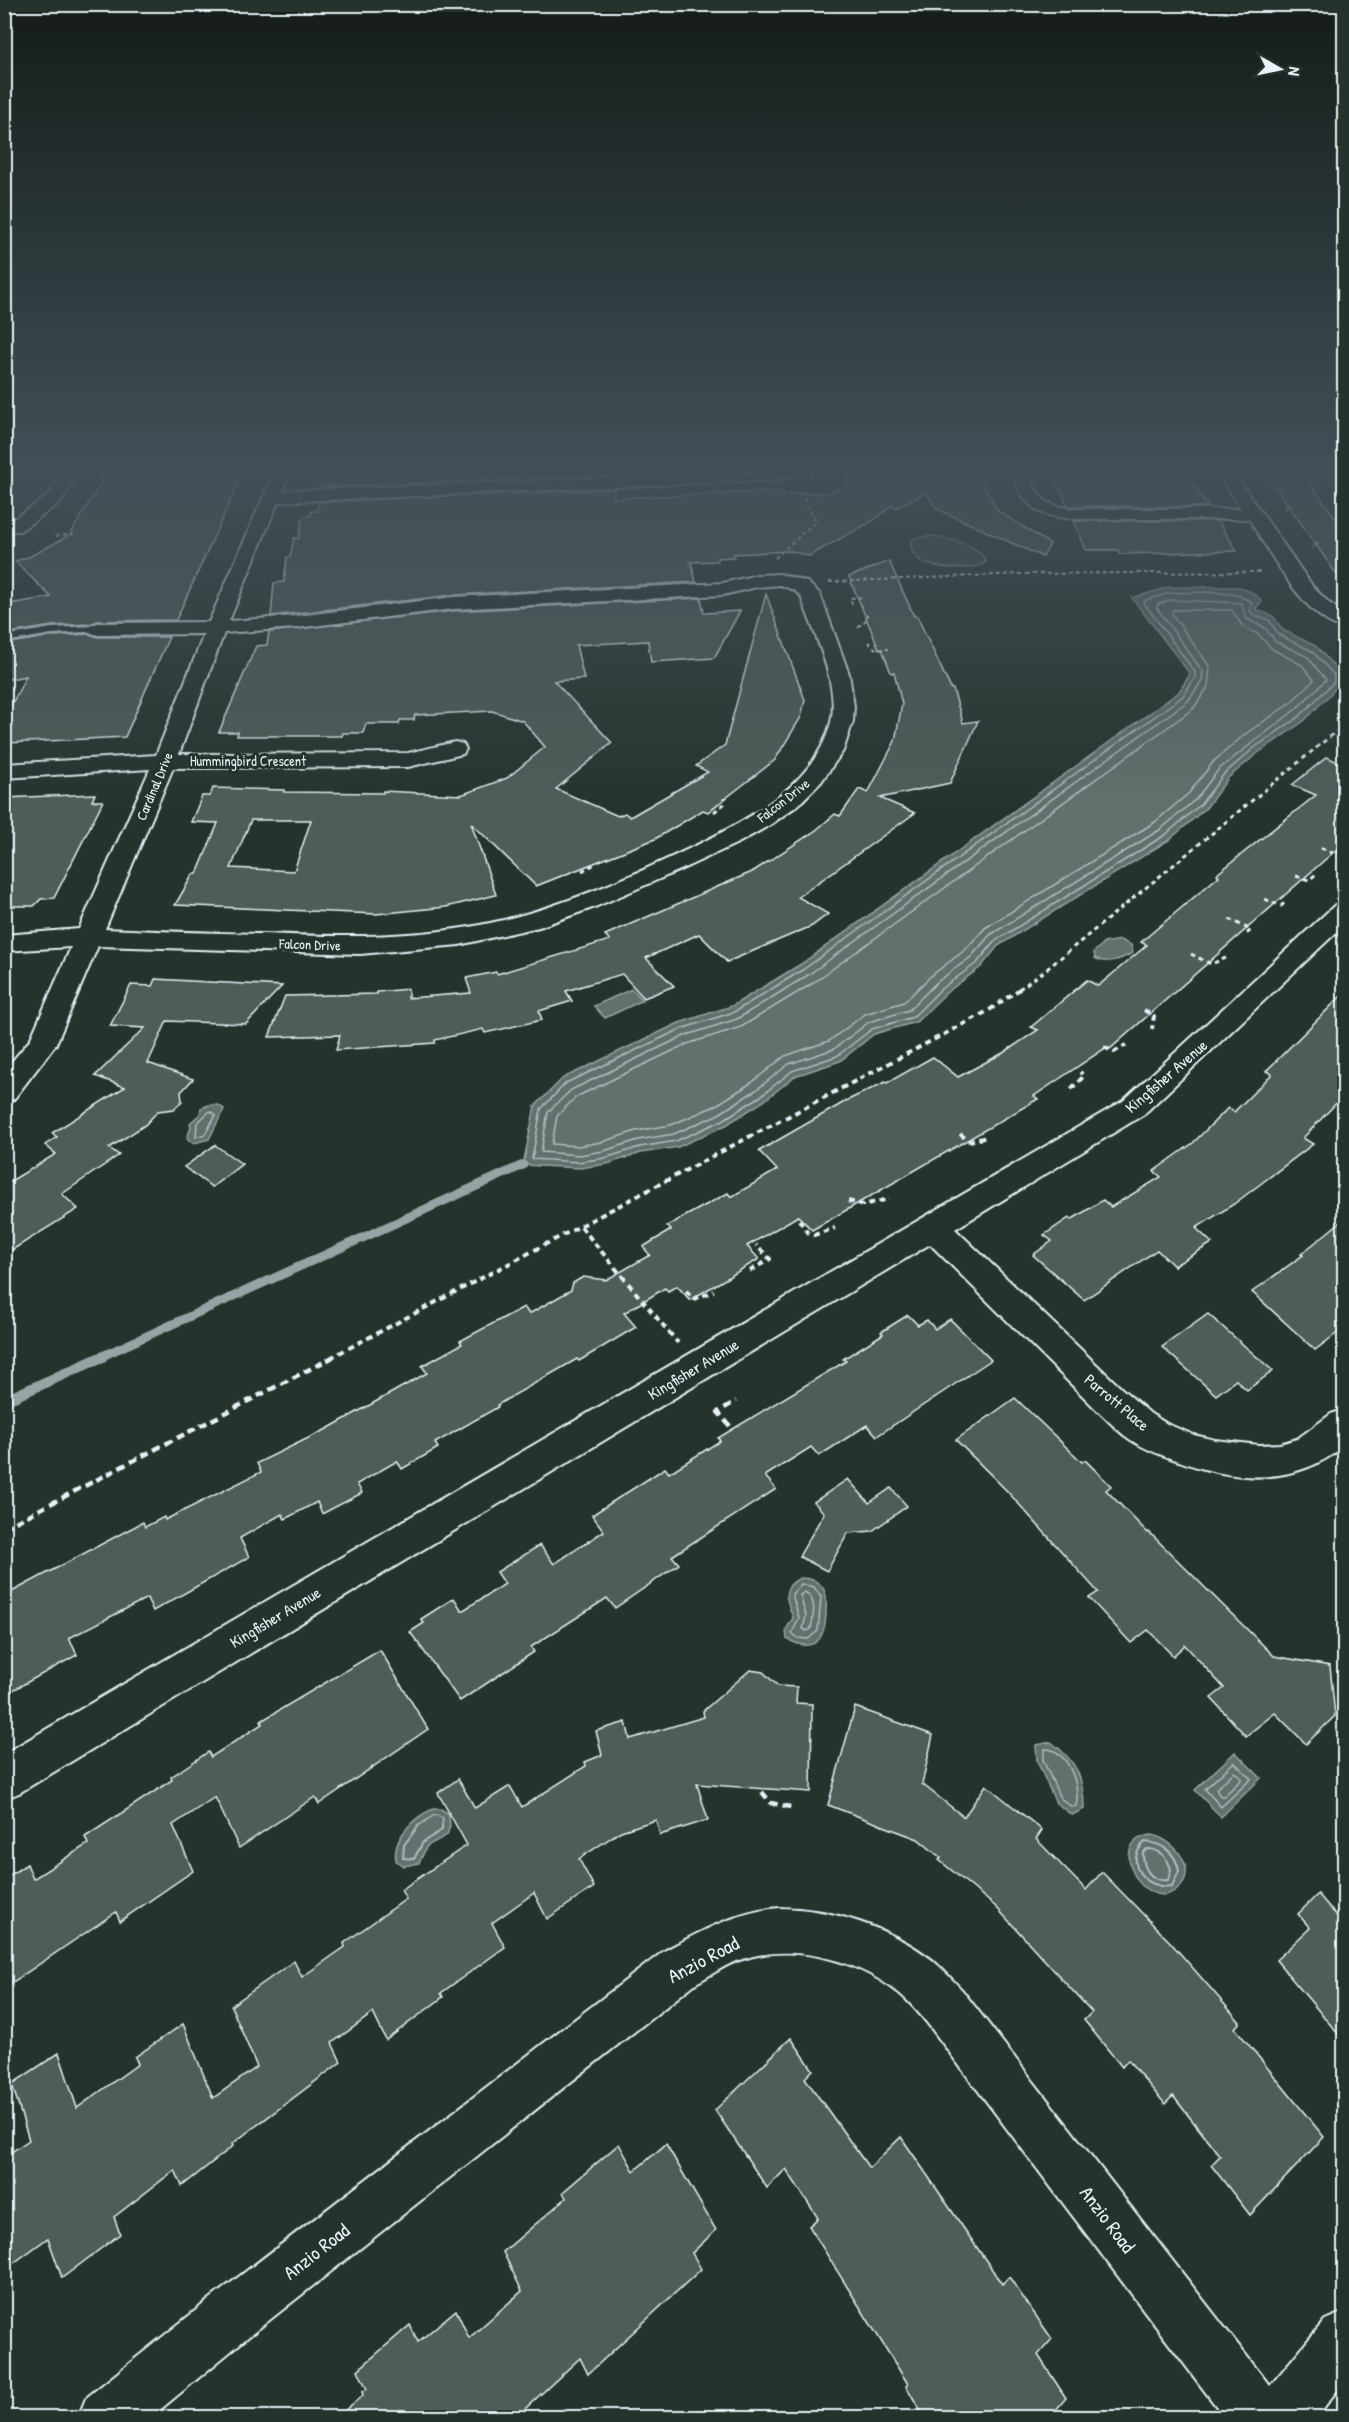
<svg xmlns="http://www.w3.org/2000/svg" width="1349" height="2422" font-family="'Patrick Hand',sans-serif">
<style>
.green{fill:#3e4b47;stroke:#939ea0;stroke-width:1.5}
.water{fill:#636f6d;stroke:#98a3a5;stroke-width:1.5}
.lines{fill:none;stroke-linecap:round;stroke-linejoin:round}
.shore-far1{stroke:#b3bdc0;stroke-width:1.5}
.shore{stroke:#b3bdc0;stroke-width:2}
.stream-far1{stroke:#98a3a5;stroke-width:9}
.stream{stroke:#98a3a5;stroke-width:11}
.building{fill:#505c59;stroke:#e8f1f8;stroke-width:1.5;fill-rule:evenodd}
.lane-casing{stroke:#e8f1f8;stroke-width:5}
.street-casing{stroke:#e8f1f8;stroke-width:4}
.path-far3{stroke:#e8f1f8;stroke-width:2;stroke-dasharray:4 3;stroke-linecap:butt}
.path-far2{stroke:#e8f1f8;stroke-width:3;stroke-dasharray:4.5 4;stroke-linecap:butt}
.path-far1{stroke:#e8f1f8;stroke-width:4;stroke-dasharray:6 4.5;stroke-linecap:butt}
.path{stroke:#e8f1f8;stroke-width:4.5;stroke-dasharray:8 5;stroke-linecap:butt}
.lane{fill:#26332d;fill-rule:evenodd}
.street{fill:#26332d;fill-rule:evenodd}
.labels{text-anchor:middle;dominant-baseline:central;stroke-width:6;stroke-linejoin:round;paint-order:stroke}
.far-street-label{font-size:14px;fill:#e8f1f8;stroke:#26332d}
.street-label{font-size:16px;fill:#e8f1f8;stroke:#26332d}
.near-street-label{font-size:20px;fill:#e8f1f8;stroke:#26332d}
</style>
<rect width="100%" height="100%" fill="#26332d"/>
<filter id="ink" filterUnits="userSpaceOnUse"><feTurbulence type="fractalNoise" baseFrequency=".0167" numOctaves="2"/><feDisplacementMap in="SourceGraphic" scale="12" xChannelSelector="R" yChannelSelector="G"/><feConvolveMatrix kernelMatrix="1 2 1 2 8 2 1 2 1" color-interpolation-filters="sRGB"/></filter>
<g filter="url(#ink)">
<path class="green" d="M931,536C950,539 978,543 986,562C973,572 928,570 916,557C911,552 911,546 911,539Z"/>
<g class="water">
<path d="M1169,587H1240L1253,593L1262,601L1255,609L1273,616L1283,630L1316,646L1340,673L1341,683L1304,721L1258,753L1228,778L1206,808L1169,840L998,946L981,967L946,993L916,1022L874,1034L840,1061L795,1076L764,1101L726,1125L678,1147L641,1153L607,1164L580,1168L523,1165L535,1106L563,1078L679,1023L732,1006L801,964L1179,692L1190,674L1132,598Z"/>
<path d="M1120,940L1131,945L1133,953C1121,959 1107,965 1095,958L1094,952L1104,943Z"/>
<path d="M632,989L643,1000L605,1018L594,1006Z"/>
<path d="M209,1105H218L224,1109L209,1139L194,1143L187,1139L191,1127L190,1123L200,1114L201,1108Z"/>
<path d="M800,1578C809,1578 819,1580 824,1590C828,1596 826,1606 826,1613C825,1640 814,1654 787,1639L786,1630L793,1618C787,1599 779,1589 800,1578Z"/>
<path d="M1051,1742C1076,1760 1084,1778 1084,1809L1072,1815L1056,1803L1037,1761L1036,1745Z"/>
<path d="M1235,1752L1261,1778L1221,1817L1195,1790Z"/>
<path d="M433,1809H441L449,1814L450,1826L447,1835L427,1846L419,1863L404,1866L396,1861C392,1838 414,1817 433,1809Z"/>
<path d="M1152,1835C1173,1839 1201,1870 1177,1889C1145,1916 1102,1840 1152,1835Z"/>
</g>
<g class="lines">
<g class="shore-far1">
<path d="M1214,592L1237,595L1252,602L1250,609L1252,614L1269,620L1279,635L1312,651L1334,675V682L1300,716L1254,748L1224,774L1201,804L1165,835L995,941L977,963L942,988L913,1017L872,1029L837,1056L792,1071L761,1096L723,1120L676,1141L640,1147L605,1158L579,1162L532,1159L541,1109L566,1083L681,1029L734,1012L804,969L1183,696L1195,678V672L1144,603L1146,600L1170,593Z"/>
<path d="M1171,600L1241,603L1247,619L1264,627L1276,642L1308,657L1326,680L1295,710L1219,769L1196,799L1161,829L990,935L971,957L937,982L909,1010L869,1022L834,1049L789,1064L756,1090L719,1114L674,1134L638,1140L604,1151L579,1155L541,1152L548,1112L571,1090L684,1036L737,1019L808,975L1188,701L1202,681L1203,672L1157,608L1158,604Z"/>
<path d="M1173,610H1232L1243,627L1258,634L1272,649L1302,665L1314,680L1289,704L1244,735L1214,761L1189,793L1155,822L985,928L965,950L932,975L904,1002L865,1014L829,1041L785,1056L751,1083L715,1106L671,1125L636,1131L602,1142L578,1146L552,1144L557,1116L576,1097L687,1044L741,1027L813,983L1193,709L1208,687L1210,667L1172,614Z"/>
<path d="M210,1111L216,1115L205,1134L196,1137L197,1123Z"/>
<path d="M801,1584L814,1587L821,1597L818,1631L808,1639L798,1638L792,1633L799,1618L792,1594Z"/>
<path d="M805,1592C818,1600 813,1616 811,1629L807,1631L803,1629L806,1616L800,1595Z"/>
<path d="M1045,1749C1068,1749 1081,1787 1076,1806L1072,1807L1060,1798L1043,1760Z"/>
<path d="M1234,1762L1251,1779L1221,1807L1205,1789Z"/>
<path d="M1234,1772L1240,1776L1241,1780L1224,1796H1220L1216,1789Z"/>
<path d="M417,1827L434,1815L443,1818L442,1827"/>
</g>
<g class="shore">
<path d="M419,1825L404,1845L403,1858L414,1859L423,1842L442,1830V1825"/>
<path d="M1145,1842C1163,1843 1176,1853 1179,1871L1172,1886C1146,1890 1122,1863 1145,1842Z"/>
<path d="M1147,1849C1160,1849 1167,1857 1171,1869L1168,1880C1151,1882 1143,1869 1143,1853Z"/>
</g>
<path class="stream-far1" d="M98,1358L523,1165"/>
<path class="stream" d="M4,1401L102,1357"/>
</g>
<g class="building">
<path d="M108,470H232L230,473H243L176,620L98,621L89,624L52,626L4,634V605L51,597L15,561L31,556L70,535Z"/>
<path d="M613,470V476L321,487L323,471Z"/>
<path d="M852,470H898L897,472L967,470L970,475H978L998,511L1050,544L1043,557L937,509L926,492L896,508L891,506L876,519L809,556L791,551L733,554L734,557L717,558L718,561L691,562L696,582L454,595L271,616L274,583L284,582L287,557H290L294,538H299L302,520L305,516H310L311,511H317L319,502L614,489V498L781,491L783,495L818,492L822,495L847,485Z"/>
<path d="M1266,470H1301L1344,530V585L1265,472H1267Z"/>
<path d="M1052,471H1184L1208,507L1068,506Z"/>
<path d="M1074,521H1218L1237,551L1120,554L1118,550H1086Z"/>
<path d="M889,561L914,616H917L951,689H953L963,723L978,721L950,783L880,798L915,813L798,897L828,914L812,926L727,962L699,934L646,958L674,986L644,998L622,974L566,991L572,1001L539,1011L542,1020L485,1033L483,1029L435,1040V1043L336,1050L340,1035L269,1037L285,996L377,994V992L408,989V998L471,993L466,978L496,972L497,974L610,940L605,935L752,872L815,831L835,814L840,816L859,789L868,793L895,741L902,704L894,672L891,673L882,649H879L849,577Z"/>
<path d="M766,594L805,700L801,717L775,760L708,812L703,810L655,839L536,886L471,823L496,895L446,907L376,914L175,905L193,874H197L218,823L191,822L202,796H210L213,788L284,790V792L383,793V791L461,795L507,778L545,747L523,721L492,711L415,715L414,720H400L399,724H366L363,733H343L342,736H237L238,732H219L256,646L267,645L269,632L454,611L701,598L704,613L740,611L714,658L651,662L648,641L576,645L584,679L554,681L612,743L556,789L618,816L625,813L630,817L708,772L696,766L725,745ZM251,820H311L294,871L231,868Z"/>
<path d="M89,634L98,637H169L125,737L8,743L9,740H4V720L26,676L4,680V644L52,636Z"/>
<path d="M1327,757L1344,765V843L1110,1049L1107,1047L1034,1096L1038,1099L812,1230L798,1216L747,1246L759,1259L690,1300L677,1286L668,1291L665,1288L624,1313L636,1327L579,1361L577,1359L497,1405L498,1407L435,1443L438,1448L402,1469L397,1461L357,1484L362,1493L322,1514L317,1502L285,1519L282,1514L240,1538L249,1557L153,1611L147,1598L69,1638L77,1655L4,1695V1596L143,1522L145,1527L164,1517L165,1520L261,1472L257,1463L327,1429L427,1373L422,1366L462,1344L460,1341L524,1307L529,1314L571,1290L573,1283L583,1277L606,1280L650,1255L643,1247L671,1230L667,1226L728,1193L731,1197L777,1170L759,1151L848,1100L885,1082L887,1083L933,1057L958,1077L1003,1053L1038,1030L1031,1027L1087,980L1098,986L1147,945L1141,942L1219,876L1217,874L1316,795L1292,785Z"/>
<path d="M95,794L92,801H103L54,898L41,899L34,906H4V798Z"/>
<path d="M155,979L282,986L246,1024L167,1021L148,1063L193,1079L181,1092L182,1101L174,1109L158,1111L145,1125L109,1148L119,1155L62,1194L78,1209L4,1255V1185L56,1154L45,1145L57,1137L52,1133L125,1087L95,1076L145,1028L110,1026L131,985L152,986Z"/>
<path d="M1344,993V1095L1303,1138L1313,1144L1234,1204L1196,1228L1212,1243L1174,1266L1157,1250L1084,1300L1033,1255L1052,1241L1044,1235L1069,1218L1071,1220L1103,1200L1111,1207L1161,1177L1154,1171L1193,1143L1228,1108L1234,1112L1272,1074L1266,1071Z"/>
<path d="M215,1145L242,1164L212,1187L184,1167Z"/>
<path d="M1344,1219V1328L1315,1350L1252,1292L1303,1255L1301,1254Z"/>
<path d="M1208,1314L1273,1371L1247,1390L1236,1380L1216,1395L1162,1347Z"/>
<path d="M908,1315L918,1325L927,1320L935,1329L950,1319L991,1360L877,1436L867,1425L819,1456L811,1447L765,1476L776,1489L672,1556L679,1564L615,1608L607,1598L531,1647L534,1652L460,1701L410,1632L424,1623L421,1619L454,1598L462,1611L505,1584L497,1572L540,1545L554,1564L604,1531L592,1515L665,1468L669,1473L720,1441L718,1438L846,1361L843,1359L883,1334L881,1332Z"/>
<path d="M1015,1398L1082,1462L1085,1460L1111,1486L1106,1490L1148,1533L1149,1532L1274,1656L1330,1666L1335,1716L1306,1744L1275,1713L1246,1736L1211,1698L1224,1688L1185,1645L1173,1656L1148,1630L1131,1643L1089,1598L1098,1592L1007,1491L956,1440Z"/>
<path d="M848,1479L869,1503L891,1488L907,1506L872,1531L848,1533L827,1571L800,1557V1555L824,1513L814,1502Z"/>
<path d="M380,1650L428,1729L319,1804L315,1797L239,1848L215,1797L173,1825L193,1871L120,1921L116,1912L4,1988V1879L27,1864L33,1879L88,1844L85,1837L172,1780L171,1777L208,1752L211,1757L262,1724L261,1721Z"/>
<path d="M750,1670L763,1672L778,1686L797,1687L796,1703L812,1704L811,1792L697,1784L708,1820L660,1835L656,1820L621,1831L579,1859L594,1887L547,1919L534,1893L492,1923L505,1947L441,1993L443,1997L386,2040L373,2013L332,2043L341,2062L232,2144L233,2146L182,2186L175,2170L114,2217L120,2234L62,2278L48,2238L4,2270V2157L29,2140L12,2084L59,2053L77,2108L138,2064L135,2057L183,2024L213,2098L257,2067L231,2006L294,1961L302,1977L345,1947L344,1943L406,1899L401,1890L467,1845L438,1793L458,1779L475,1808L510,1786L522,1807L586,1766L585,1762L602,1755L596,1731L626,1722L630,1739L704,1717L703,1711Z"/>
<path d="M855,1707L933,1735L922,1784L964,1817L986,1785L1042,1830L1036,1839L1086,1890L1102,1872L1171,1943L1240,2022L1235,2028L1324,2137L1250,2215L1211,2165L1220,2156L1173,2096L1165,2104L1128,2060L1122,2067L1084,2020L1092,2012L996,1907L939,1860L941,1858L918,1839L828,1805Z"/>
<path d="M1318,1894L1344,1924V2041L1276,1960L1310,1928L1298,1914Z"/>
<path d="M791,2038L813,2070L805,2078L869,2168L901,2137L1002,2284L1009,2277L1052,2339L1038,2355L1066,2398L1049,2418H925L906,2386L908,2384L809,2226L818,2218L786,2169L767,2188L715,2110Z"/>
<path d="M619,2144L634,2171L666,2144L716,2230L692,2253L701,2269L588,2374L580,2358L515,2418H336L363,2395L362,2392L367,2389L358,2370L410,2325L418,2342L456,2310L469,2338L522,2291L503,2252L566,2198L563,2192Z"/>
</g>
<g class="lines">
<g class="lane-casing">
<path id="lane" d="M98,626L103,629L101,631L52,634L4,642V636L52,628Z"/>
</g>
<g class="street-casing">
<g id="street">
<path d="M65,470H81L61,502L20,531H8L5,527L8,523L49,495Z"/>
<path d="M275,470H291L282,491L812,470L810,474L768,480L278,502L229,621L296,616L454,597L723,583L757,575L780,574L807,582L820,594L849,674L854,706L853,721L843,751L821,782L798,805L770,825L740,842L678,871L595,907L539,927L459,945L360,954L98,946L56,1044L14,1099L4,1102V1071L30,1040L71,947L4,951V935L79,929L150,769L4,778V764L156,755L204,634L98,635L91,633L88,629L91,625L98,623L209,622ZM780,585L794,590L801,596C813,632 840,684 831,722C816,782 755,816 703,842C637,874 561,908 490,923C415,939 339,937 263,934C210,933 158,931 105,929L173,768L408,767L463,754L466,749L463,744L455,742L408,753L179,754L224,633L296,628L454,609L723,595L757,587Z"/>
<path d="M1011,470H1027C1040,500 1043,506 1077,509H1241L1216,470H1232L1313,587L1329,603L1344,613V628C1304,620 1270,551 1249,519H1077C1036,516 1025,509 1011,470Z"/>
<path d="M1344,903V925L1143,1115L955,1229L1122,1389L1151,1414L1167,1424L1194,1435L1215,1440L1259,1445L1280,1444L1297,1439L1331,1414L1344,1409V1446C1295,1486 1235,1482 1179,1461C1160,1455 1141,1448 1125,1436C1115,1428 1107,1419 1098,1411L930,1244L19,1793L4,1799V1754L1123,1101L1335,905Z"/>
<path d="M779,1908C830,1908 891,1928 932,1960C943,1969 952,1980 962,1990L1270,2386L1325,2320L1344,2312V2381L1316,2418H1225L928,2024C919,2013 910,2002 899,1993C857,1959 790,1941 737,1961C723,1966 710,1976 696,1983L248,2337L150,2418H78L86,2398L210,2299L664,1951C702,1931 735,1912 779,1908Z"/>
</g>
</g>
<g class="path-far3">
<path d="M1264,476L1260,471H1265"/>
<path d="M1286,510V505L1292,503"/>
<path d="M56,536L75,534"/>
<path d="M1313,549L1314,544L1324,543"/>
<path d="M775,558L816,521L799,490"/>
<path d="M829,582L1020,574L1262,572"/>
<path d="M852,604L850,598L864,597"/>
<path d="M858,627L867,619V614"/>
<path d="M868,642L877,650L888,649"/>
</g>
<g class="path-far2">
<path d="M4,744L6,741"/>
<path d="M714,812L724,804V798"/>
<path d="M1321,848L1336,854L1344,849"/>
<path d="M582,871L597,863"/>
<path d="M1296,876L1309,880L1316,874"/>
<path d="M1265,899L1281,906L1287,901"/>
<path d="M1229,919L1251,930L1244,936"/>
<path d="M1191,954L1211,964L1226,958"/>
<path d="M1019,989L1042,973L1344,725"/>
</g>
<g class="path-far1">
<path d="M1144,1010L1154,1016L1152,1029"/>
<path d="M1104,1047L1114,1052L1126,1045"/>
<path d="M1071,1089L1084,1076L1080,1072"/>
<path d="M960,1134L969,1141L988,1137"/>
<path d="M848,1201L863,1205L889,1199"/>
<path d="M799,1220L807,1232L814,1235L835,1228"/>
<path d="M581,1227L678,1343"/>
<path d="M750,1271L770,1259L756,1245"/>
<path d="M686,1291L695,1299L714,1291"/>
<path d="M330,1358L988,1011L1021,988"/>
</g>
<g class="path">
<path d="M730,1426L718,1412L736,1401"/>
<path d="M4,1528L333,1357"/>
<path d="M762,1792L771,1803L795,1808"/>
</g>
<use href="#lane" class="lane"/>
<use href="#street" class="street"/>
</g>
</g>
<linearGradient id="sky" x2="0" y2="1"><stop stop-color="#151c19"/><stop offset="0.58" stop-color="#415057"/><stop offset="1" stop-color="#415057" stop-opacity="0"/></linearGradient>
<rect width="1349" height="809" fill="url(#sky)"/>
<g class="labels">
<g class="far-street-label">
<text x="248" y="760">Hummingbird Crescent</text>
<text transform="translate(154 786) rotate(-67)">Cardinal Drive</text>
<text transform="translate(783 800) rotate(-38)">Falcon Drive</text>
<text transform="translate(310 944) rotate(2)">Falcon Drive</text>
</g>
<g class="street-label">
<text transform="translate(1166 1076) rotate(-41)">Kingfisher Avenue</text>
<text transform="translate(693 1369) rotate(-31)">Kingfisher Avenue</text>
<text transform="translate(1117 1402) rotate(40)">Parrott Place</text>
<text transform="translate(275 1617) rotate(-31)">Kingfisher Avenue</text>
</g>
<g class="near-street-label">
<text transform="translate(703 1959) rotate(-28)">Anzio Road</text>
<text transform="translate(1108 2219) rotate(53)">Anzio Road</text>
<text transform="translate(316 2251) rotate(-38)">Anzio Road</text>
</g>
</g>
<rect width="1349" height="2422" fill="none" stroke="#26332d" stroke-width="24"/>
<rect x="12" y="12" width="1325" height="2398" fill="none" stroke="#e8f1f8" stroke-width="2" filter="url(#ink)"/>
<g transform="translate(1280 69) rotate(99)" stroke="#26332d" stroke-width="4.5" paint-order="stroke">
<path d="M0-4.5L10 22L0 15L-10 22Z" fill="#e8f1f8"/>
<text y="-9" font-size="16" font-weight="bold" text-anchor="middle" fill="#e8f1f8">N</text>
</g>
</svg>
